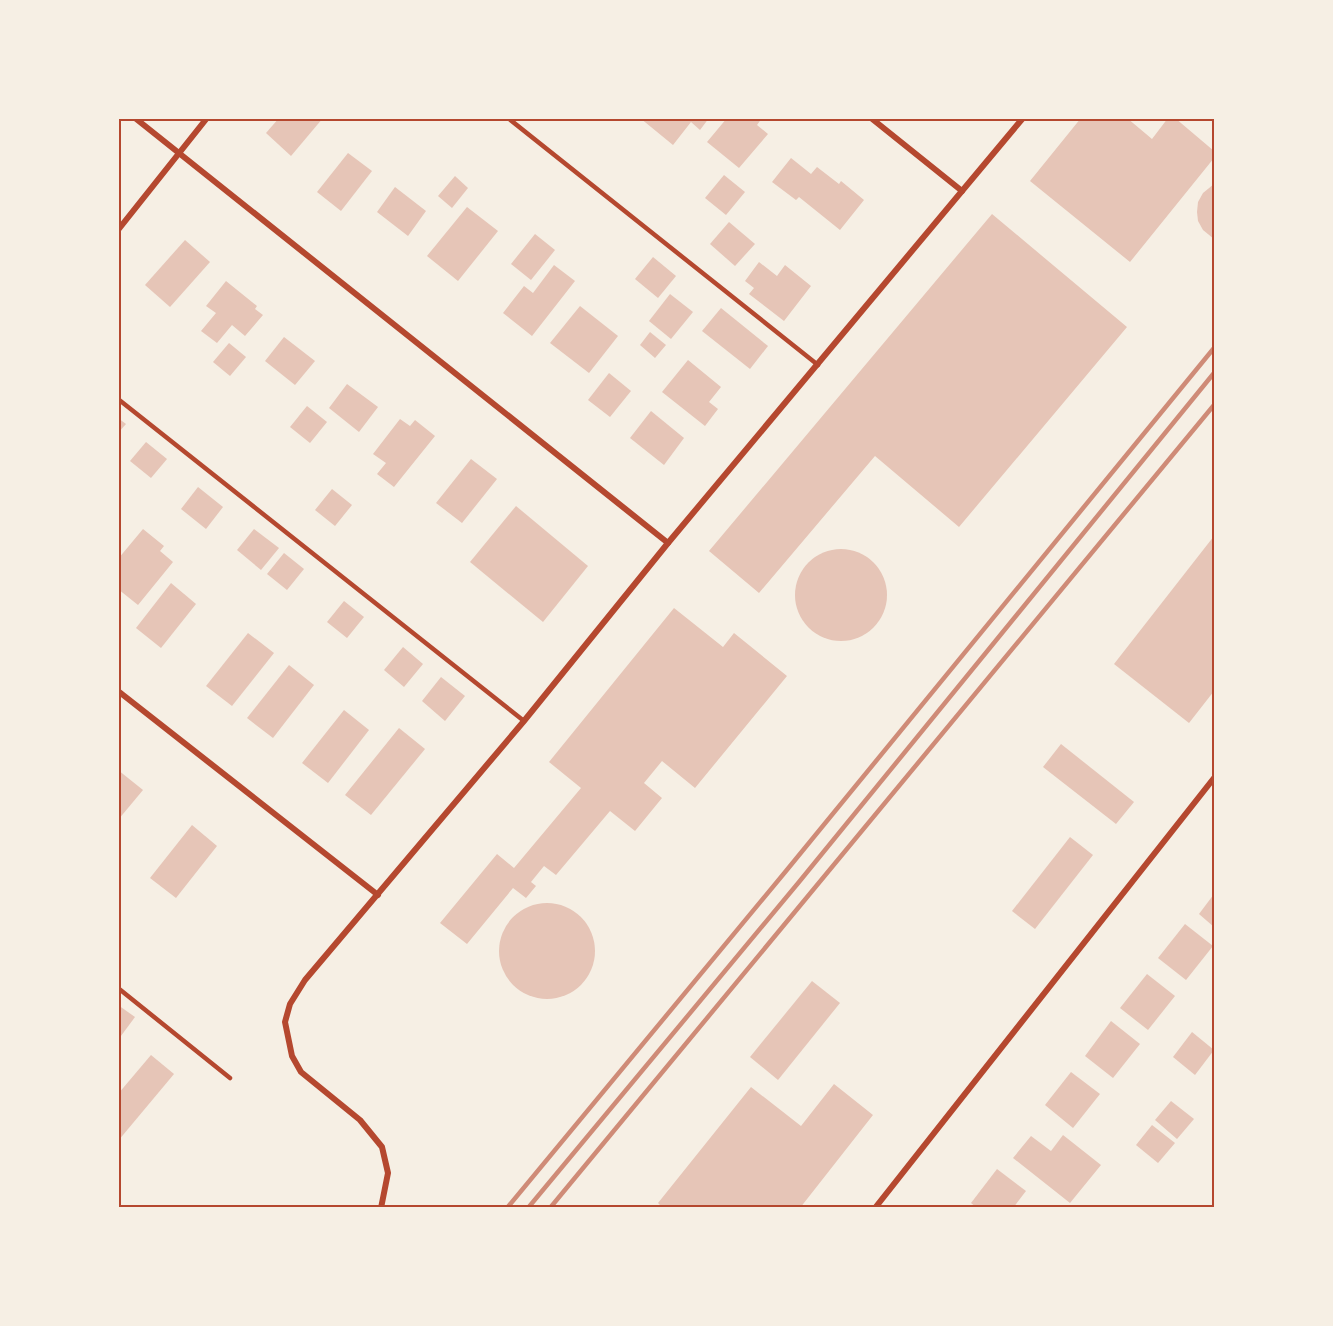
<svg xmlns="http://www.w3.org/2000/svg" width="1333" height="1326" font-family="Commissioner,sans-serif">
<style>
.building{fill:#e6c5b7}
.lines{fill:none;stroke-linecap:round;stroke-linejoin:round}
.service{stroke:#b5482f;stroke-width:4.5}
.minor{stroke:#b5482f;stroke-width:6}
.rail{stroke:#cf8b77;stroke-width:4.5}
.neatline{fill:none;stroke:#b5482f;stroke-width:2}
</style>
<rect width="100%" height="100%" fill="#f6efe4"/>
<g class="building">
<path d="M279,118H323L291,156L266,133Z"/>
<path d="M640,118H709L700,130L691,122L673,145Z"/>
<path d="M727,118H762L757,125L768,134L739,168L707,142Z"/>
<path d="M1081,118H1127L1152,139L1168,118H1175L1214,151V158L1130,262L1030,181Z"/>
<path d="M348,153L372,171L341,211L317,192Z"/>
<path d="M791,158L811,174L817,167L839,184L841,181L864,200L840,230L799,197L796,200L772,182Z"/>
<path d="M724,175L745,192L726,215L705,198Z"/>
<path d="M455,176L468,188L452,208L438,196Z"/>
<path d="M1214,184V239L1203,230L1198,221L1197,212L1198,202L1203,193Z"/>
<path d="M395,187L426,211L408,236L377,212Z"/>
<path d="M467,207L498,231L458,281L427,256Z"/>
<path d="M992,214L1127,327L959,527L875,456L759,593L709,551Z"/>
<path d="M729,222L755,244L735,266L710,244Z"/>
<path d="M535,234L555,250L531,280L511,264Z"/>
<path d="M185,240L210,262L170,307L145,285Z"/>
<path d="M653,257L676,276L658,298L635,279Z"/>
<path d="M759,262L777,276L785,265L811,286L784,321L749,294L754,288L745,281Z"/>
<path d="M554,265L575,281L532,336L503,313L524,286L533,293Z"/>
<path d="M226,281L257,306L255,309L263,315L245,336L232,325L217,343L201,331L216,313L206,306Z"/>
<path d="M670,294L693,312L671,339L649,321Z"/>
<path d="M580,306L618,336L589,373L550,343Z"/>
<path d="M721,308L768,346L750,369L702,331Z"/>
<path d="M650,332L666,345L655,358L640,345Z"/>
<path d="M284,337L315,361L295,385L265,361Z"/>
<path d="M229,343L246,357L230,376L213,362Z"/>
<path d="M688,360L721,387L709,402L718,409L705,426L662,392Z"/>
<path d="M609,373L631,391L610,417L588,400Z"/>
<path d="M347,384L378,407L359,432L329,408Z"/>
<path d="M307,406L327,422L310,443L290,427Z"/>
<path d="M651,411L684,438L664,465L630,438Z"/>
<path d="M118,418L126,424L118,433Z"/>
<path d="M400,419L410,426L415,420L435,436L394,487L377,474L386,463L373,454Z"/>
<path d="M146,442L167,459L151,478L130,461Z"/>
<path d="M471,459L497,479L462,523L436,503Z"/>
<path d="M198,487L223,507L206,529L181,509Z"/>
<path d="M332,489L352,505L335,526L315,510Z"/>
<path d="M516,506L588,566L543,622L470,562Z"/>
<path d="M143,529L164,546L160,551L173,562L138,605L118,589V559Z"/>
<path d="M254,529L279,548L261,570L237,550Z"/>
<path d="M1214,536V691L1189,723L1114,664Z"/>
<circle cx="841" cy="595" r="46"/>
<path d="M284,553L304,569L287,590L267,574Z"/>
<path d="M171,583L196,604L161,648L136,628Z"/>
<path d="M344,601L364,617L347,638L327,622Z"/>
<path d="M674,608L723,647L734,633L787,676L695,788L662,761L644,783L662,798L635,831L610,811L556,875L544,866L531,882L536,886L526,898L513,888L467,944L440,923L497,854L514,868L581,788L549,762Z"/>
<path d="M248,633L274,653L232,706L206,686Z"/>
<path d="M403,647L423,664L404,687L384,670Z"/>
<path d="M289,665L314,685L273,738L247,718Z"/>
<path d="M441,677L465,696L445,721L422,701Z"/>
<path d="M344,710L369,730L328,783L302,763Z"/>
<path d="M399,728L425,749L371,815L345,795Z"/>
<path d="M1061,744L1134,802L1116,824L1043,767Z"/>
<path d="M118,770L143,790L118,820Z"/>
<path d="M192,825L217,846L176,898L150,878Z"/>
<path d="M1070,837L1093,855L1035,929L1012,911Z"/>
<path d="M1214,894V927L1199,914Z"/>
<circle cx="547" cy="951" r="48"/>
<path d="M1185,924L1213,946L1186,980L1158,958Z"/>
<path d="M1147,974L1175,996L1148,1030L1120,1008Z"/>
<path d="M812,981L840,1003L778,1080L750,1057Z"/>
<path d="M118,1005L135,1017L118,1040Z"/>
<path d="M1111,1021L1140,1044L1113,1078L1085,1056Z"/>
<path d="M1192,1032L1214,1050L1195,1075L1173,1057Z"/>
<path d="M151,1055L174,1074L118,1141V1094Z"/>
<path d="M1071,1072L1100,1094L1073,1128L1045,1105Z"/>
<path d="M834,1084L873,1115L800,1208H663L658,1203L751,1087L801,1126Z"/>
<path d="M1171,1101L1194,1119L1177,1139L1155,1120Z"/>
<path d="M1152,1125L1175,1143L1158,1163L1136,1145Z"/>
<path d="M1063,1135L1101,1165L1070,1203L1013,1158L1031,1136L1051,1151Z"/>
<path d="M997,1169L1026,1191L1013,1208H977L971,1203Z"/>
</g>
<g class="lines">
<g class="service">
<path d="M508,118L818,365"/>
<path d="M118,399L524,721"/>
<path d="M118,988L230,1078"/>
</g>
<g class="minor">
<path d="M135,118L668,543"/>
<path d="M871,118L962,191"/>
<path d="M118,230L207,118"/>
<path d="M118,691L378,895"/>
<path d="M381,1208L388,1173L382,1147L360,1120L301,1072L292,1056L285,1022L290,1004L305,980L524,721L668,543L1023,118"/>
<path d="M875,1208L1214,778"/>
</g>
<g class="rail">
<path d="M507,1208L786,871L1214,348"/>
<path d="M528,1208L799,882L1214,373"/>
<path d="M550,1208L1214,405"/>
</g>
</g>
<rect width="1333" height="1326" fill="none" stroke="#f6efe4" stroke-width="240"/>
<rect x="120" y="120" width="1093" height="1086" class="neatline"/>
</svg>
